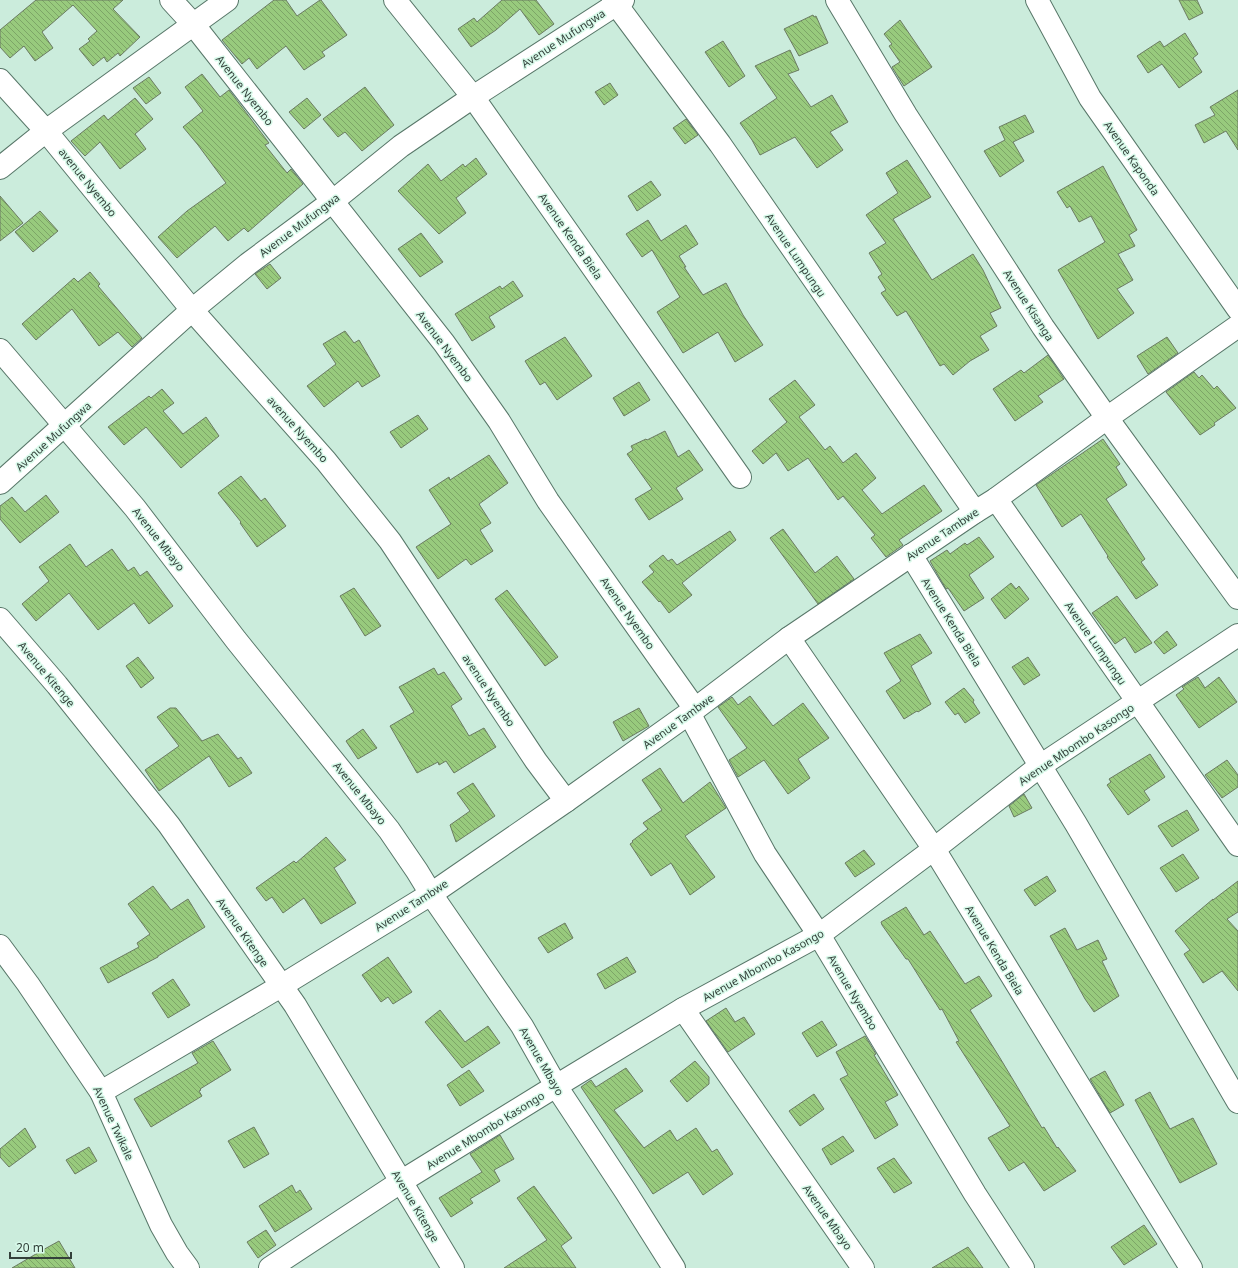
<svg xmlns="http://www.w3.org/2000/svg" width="1238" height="1268" font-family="'Noto Sans',sans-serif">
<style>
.building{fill:url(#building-back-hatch);stroke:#6b7b62}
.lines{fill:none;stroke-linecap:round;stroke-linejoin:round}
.minor-casing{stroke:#587769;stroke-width:24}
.minor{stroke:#fff;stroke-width:22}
.labels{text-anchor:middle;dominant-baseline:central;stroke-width:3;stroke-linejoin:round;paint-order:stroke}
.street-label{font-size:11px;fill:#33403a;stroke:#d8faea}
</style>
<defs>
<pattern id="building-back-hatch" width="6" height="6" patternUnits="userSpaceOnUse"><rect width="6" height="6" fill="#98ca7d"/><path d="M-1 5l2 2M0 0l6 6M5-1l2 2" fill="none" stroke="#7da567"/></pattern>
</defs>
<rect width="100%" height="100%" fill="#cbecdc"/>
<g class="building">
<path d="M36,0H123L113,9L140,37L120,56L118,53L107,62L104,57L93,66L79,49L90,41L88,39L97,31L73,5L42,32L53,48L35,61L24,46L10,58L0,47V30Z"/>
<path d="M274,0H286L297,16L320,0H321L347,35L322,52L325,56L304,70L286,46L257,69L249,58L242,64L222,40Z"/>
<path d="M502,0H536L554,24L539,35L520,9L496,30L471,47L458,29L474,18L477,22Z"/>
<path d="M1179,0H1197L1203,13L1189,20Z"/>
<path d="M813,15L814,17L816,16L828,43L799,56L784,29Z"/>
<path d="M900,20L932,67L904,86L892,67L900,62L889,46L892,44L884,34Z"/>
<path d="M1185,33L1198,54L1193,58L1202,72L1179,88L1162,64L1148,73L1137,56L1160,41L1164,47Z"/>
<path d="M723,41L745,76L729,87L705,52Z"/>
<path d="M790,50L799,70L788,74L811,107L832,95L848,122L830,132L843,150L817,168L795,137L760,155L752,140L740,123L777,98L755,66Z"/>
<path d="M202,74L220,97L229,90L269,143L265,145L287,173L291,169L303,184L248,232L244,228L228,241L215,226L177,258L158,237L187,211L226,183L198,145L183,127L203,111L185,87Z"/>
<path d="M149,77L161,93L146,104L133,88Z"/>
<path d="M610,83L618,95L604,105L595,92Z"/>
<path d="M365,87L394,125L362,151L345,132L338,137L323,119Z"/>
<path d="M1238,90V150L1226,131L1204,143L1195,125L1215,115L1210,107Z"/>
<path d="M135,98L153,119L135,134L146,149L120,169L100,142L85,156L71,141L104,115L108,120Z"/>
<path d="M307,98L321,115L304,129L289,112Z"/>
<path d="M1025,115L1034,132L1013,142L1024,161L1000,177L984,151L1005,140L999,127Z"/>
<path d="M686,119L698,135L685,144L673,128Z"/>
<path d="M476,158L487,174L456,198L466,213L439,234L398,191L428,164L441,181L463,164L465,167Z"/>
<path d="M907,160L931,197L893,219L932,280L973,254L983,270L1001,308L990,313L997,326L980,336L989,350L970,361L953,375L944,364L940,366L906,311L897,316L881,293L886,290L878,277L882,274L869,253L886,243L866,215L898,193L886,173Z"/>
<path d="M1103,166L1137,230L1129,235L1135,246L1118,254L1133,280L1117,289L1134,313L1098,339L1058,270L1105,242L1091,216L1079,222L1070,206L1067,208L1057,192Z"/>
<path d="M651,181L661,195L637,211L628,196Z"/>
<path d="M0,196L23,223L0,241Z"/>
<path d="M40,211L58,231L33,252L15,232Z"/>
<path d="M648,220L661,241L686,225L698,244L679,256L686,267H684L703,295L726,283L743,315L763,345L735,362L718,332L683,353L657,312L680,297L652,250L642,257L626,234Z"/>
<path d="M421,233L443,262L420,277L398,249Z"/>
<path d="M270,264L281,278L267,289L255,274Z"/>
<path d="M90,272L100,284L98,286L142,338L132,347L118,332L99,346L72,309L36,340L22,324L74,278L78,282Z"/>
<path d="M513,281L523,296L489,317L495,327L472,341L455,314L500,286L502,289Z"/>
<path d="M345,331L354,343L359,340L380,376L362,387L358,381L324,407L307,386L336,364L323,344Z"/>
<path d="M565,337L592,376L557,400L545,382L540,385L525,361Z"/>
<path d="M1167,337L1178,353L1148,374L1137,356Z"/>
<path d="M1048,355L1064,379L1038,396L1043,402L1015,421L993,389L1021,370L1024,373Z"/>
<path d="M1194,372L1199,378L1202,375L1214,389L1217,386L1236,408L1214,423L1215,425L1200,435L1166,392Z"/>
<path d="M795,380L815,405L799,417L825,450L830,446L843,463L856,453L876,478L862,490L882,514L924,485L942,511L899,540L903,545L886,557L871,538L875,535L843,496L838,500L808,458L788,471L776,453L763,464L752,451L787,422L769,399Z"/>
<path d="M639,382L650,400L624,416L613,398Z"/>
<path d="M162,389L174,403L163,411L183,434L206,417L219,436L181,468L146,427L124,445L108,427L149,396L151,398Z"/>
<path d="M418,415L428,429L401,448L390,432Z"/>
<path d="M665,431L678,457L689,450L703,470L676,488L683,499L649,520L635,499L652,489L627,454L633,450L631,446L646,439L647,440Z"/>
<path d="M1103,439L1120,464L1116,467L1127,485L1106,499L1145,559L1141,562L1158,585L1136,599L1107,557L1108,556L1081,514L1062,527L1036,485Z"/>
<path d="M489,455L508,483L479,504L491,523L480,530L493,551L471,565L466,559L438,579L416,547L451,524L429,490L449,477L450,480Z"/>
<path d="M241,476L261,501L265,498L286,526L257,547L240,523L241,522L218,493Z"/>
<path d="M46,495L59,512L20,543L0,519V506L12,497L25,512Z"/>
<path d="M783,529L815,573L837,556L854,579L818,604L770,538Z"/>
<path d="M730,531L736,540L682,583L692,595L669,613L660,601L659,602L642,582L654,572L649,566L663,555L668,561L672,559L677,565Z"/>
<path d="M979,537L994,557L969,575L984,598L964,611L948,588L946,589L930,561L947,550L950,554L965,543L967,545Z"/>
<path d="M70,544L86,567L112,549L128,571L134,567L140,576L147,571L173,606L149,624L134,603L98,630L69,593L36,621L22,604L49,581L39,567Z"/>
<path d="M1011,583L1016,589L1019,586L1029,599L1005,619L991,599Z"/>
<path d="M354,588L381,626L365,636L340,596Z"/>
<path d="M507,590L558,657L545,666L495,599Z"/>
<path d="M1117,596L1152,643L1135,653L1125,637L1115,644L1092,613Z"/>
<path d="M1167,631L1177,645L1164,654L1154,642Z"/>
<path d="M920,634L932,653L911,666L931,704L918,712L917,711L904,719L886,691L901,681L884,653Z"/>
<path d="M138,657L154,678L141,688L126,666Z"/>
<path d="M1028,657L1040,675L1024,685L1012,667Z"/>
<path d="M434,668L438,675L444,672L462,699L451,706L469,736L484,728L496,747L454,773L446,761L439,765L438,762L417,773L390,726L414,712L399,687Z"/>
<path d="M1198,677L1205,688L1219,677L1237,702L1199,728L1176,695L1184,689L1182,687Z"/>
<path d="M964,688L974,700L973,702L980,713L965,723L958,713L955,715L945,702Z"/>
<path d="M750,696L773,726L803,703L829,738L798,759L810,778L788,794L764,760L738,777L729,760L747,748L718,707L732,697L738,705Z"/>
<path d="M170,708H176L202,741L218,734L238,759L241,757L252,773L229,787L209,756L159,791L145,770L179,746L157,717Z"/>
<path d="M639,708L649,726L623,741L613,722Z"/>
<path d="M363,729L377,748L358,759L346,741Z"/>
<path d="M1150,754L1165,777L1144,791L1150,800L1128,815L1107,785L1111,782L1109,779Z"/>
<path d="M1227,760L1238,775V787L1222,798L1205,775Z"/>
<path d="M660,768L683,803L710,782L726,808L685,836L715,877L690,895L671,863L651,876L630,844L633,842L632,841L648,829L643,823L662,810L642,780Z"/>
<path d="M473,783L495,816L456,842L450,825L470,811L457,793Z"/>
<path d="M1024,794L1032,808L1014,817L1009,806Z"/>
<path d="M1187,810L1199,830L1172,847L1158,826Z"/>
<path d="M326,837L346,860L334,868L356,903L321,924L304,898L283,913L272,897L266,901L256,888L294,861L296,863Z"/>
<path d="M864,850L875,864L855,877L845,863Z"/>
<path d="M1183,854L1199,878L1176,892L1160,868Z"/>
<path d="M1047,876L1056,891L1035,906L1024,890Z"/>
<path d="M1238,881V912L1227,919L1238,931V991L1222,971L1203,983L1184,954L1190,950L1175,931L1213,899V900Z"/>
<path d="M153,886L171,910L188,899L205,927L158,956V957L108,983L100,968L139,947L137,943L150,934L128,904Z"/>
<path d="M906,907L924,935L930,931L965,984L979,976L992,996L970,1010L1000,1058L1042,1128L1044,1127L1057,1148L1058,1147L1076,1171L1044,1191L1024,1162L1009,1171L988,1138L1010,1126L956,1042L959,1041L942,1009L940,1010L908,959H906L882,925L881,922Z"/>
<path d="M565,923L573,938L548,953L538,938Z"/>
<path d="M1065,928L1077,950L1098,940L1107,959L1102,961L1119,996L1094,1012L1085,999L1050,936Z"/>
<path d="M388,957L412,992L393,1004L388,997L381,1002L362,975Z"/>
<path d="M627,957L636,972L605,989L597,974Z"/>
<path d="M173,979L190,1005L168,1018L152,993Z"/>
<path d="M726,1008L735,1022L744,1017L755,1034L728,1052L706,1021Z"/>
<path d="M440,1010L465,1042L488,1026L500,1043L462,1068L425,1022Z"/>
<path d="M822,1021L837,1045L817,1057L802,1033Z"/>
<path d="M865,1036L876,1054L874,1055L898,1095L885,1102L898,1125L875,1139L840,1079L848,1075L836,1052Z"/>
<path d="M213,1041L231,1070L200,1089L201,1090L199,1091L202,1096L151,1127L134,1099L198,1063L192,1053Z"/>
<path d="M695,1061L709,1077V1084L687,1102L670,1081Z"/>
<path d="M626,1068L643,1091L614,1110L644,1148L670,1130L677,1141L696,1128L712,1152L717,1149L733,1174L703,1195L688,1172L653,1194L581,1087L591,1080L596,1087Z"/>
<path d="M469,1070L484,1091L460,1106L447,1085Z"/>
<path d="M1105,1071L1124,1105L1110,1113L1090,1079Z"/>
<path d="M1150,1092L1170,1129L1193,1118L1217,1164L1180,1183L1135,1100Z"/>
<path d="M814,1094L824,1109L800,1126L789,1111Z"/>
<path d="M254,1127L269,1154L244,1168L228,1141Z"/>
<path d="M25,1128L36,1147L9,1167L0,1157V1149Z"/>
<path d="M500,1135L514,1159L494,1170L500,1181L470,1199L473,1203L451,1217L439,1198L482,1172L470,1154Z"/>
<path d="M843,1136L854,1151L831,1165L822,1149Z"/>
<path d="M89,1147L97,1161L75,1174L66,1160Z"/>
<path d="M894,1158L912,1183L894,1193L877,1168Z"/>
<path d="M292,1185L296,1193L300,1190L312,1209L275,1232L259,1206Z"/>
<path d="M534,1186L572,1238L561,1246L576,1268H504L547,1240L517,1198Z"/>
<path d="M1144,1225L1157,1244L1124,1265L1111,1247Z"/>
<path d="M266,1230L276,1245L258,1258L247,1242Z"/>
<path d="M59,1241L75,1268H12L41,1251Z"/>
<path d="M968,1247L983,1268H932Z"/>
</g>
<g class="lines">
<g class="minor-casing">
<g id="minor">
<path d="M171,0L193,24L444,343L499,421L548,501L695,709"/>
<path d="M395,0L473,97L740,477"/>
<path d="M613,0L720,144L975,512"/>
<path d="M837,0L906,115L1043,327L1107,418L1238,598"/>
<path d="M1037,0L1090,98L1238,309"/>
<path d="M0,80L46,131L192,310L326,461L390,541L536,761L566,801"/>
<path d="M0,168L46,131L227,0"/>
<path d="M0,350L135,508L236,640L389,830L417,871L431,894L522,1026L556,1086L626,1192L674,1268"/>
<path d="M0,483L192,310L248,264L333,201L401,146L473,97L623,0"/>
<path d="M996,499L1238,845"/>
<path d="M911,555L1076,824L1238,1102"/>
<path d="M0,619L57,685L169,825L295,1005L453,1268"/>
<path d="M789,638L934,849L1191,1268"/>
<path d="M689,713L765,854L819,935L975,1194L1023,1268"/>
<path d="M0,946L28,984L101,1092L161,1225L177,1253L188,1268"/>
<path d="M683,1009L863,1268"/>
<path d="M101,1092L281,986L431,894L566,801L695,709L789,638L975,512L996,499L1107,418L1238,326"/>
<path d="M270,1268L402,1181L556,1086L683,1009L819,935L934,849L1040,766L1238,635"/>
</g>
</g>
<use href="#minor" class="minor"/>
</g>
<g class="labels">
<g class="street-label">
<text transform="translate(563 38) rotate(-33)">Avenue Mufungwa</text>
<text transform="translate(245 90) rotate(52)">Avenue Nyembo</text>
<text transform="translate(1132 158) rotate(55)">Avenue Kaponda</text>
<text transform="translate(88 182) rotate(51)">avenue Nyembo</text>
<text transform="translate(299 225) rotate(-37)">Avenue Mufungwa</text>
<text transform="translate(571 236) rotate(55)">Avenue Kenda Biela</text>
<text transform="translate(796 255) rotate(56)">Avenue Lumpungu</text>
<text transform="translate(1029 305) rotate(57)">Avenue Kisanga</text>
<text transform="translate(445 346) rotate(53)">Avenue Nyembo</text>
<text transform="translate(298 429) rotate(48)">avenue Nyembo</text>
<text transform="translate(53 436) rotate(-42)">Avenue Mufungwa</text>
<text transform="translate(942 534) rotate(-34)">Avenue Tambwe</text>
<text transform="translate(159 539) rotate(52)">Avenue Mbayo</text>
<text transform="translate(628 613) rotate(55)">Avenue Nyembo</text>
<text transform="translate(952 622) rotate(58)">Avenue Kenda Biela</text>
<text transform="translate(1096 643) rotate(55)">Avenue Lumpungu</text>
<text transform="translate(47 674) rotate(50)">Avenue Kitenge</text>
<text transform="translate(489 690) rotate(56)">avenue Nyembo</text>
<text transform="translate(678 721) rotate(-36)">Avenue Tambwe</text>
<text transform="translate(1076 744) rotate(-34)">Avenue Mbombo Kasongo</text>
<text transform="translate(360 793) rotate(51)">Avenue Mbayo</text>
<text transform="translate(411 905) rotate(-33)">Avenue Tambwe</text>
<text transform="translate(243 932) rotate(55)">Avenue Kitenge</text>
<text transform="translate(995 950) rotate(59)">Avenue Kenda Biela</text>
<text transform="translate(763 965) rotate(-29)">Avenue Mbombo Kasongo</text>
<text transform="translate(853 992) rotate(59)">Avenue Nyembo</text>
<text transform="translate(542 1061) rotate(60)">Avenue Mbayo</text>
<text transform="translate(114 1123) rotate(65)">Avenue Twikale</text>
<text transform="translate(485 1130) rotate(-32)">Avenue Mbombo Kasongo</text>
<text transform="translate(416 1206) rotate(59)">Avenue Kitenge</text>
<text transform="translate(828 1217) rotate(55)">Avenue Mbayo</text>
</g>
</g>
<path d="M10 1252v6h61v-6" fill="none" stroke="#33403a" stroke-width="2"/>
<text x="16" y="1252" font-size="12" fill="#33403a" stroke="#d8faea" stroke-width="3" paint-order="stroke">20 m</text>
</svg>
